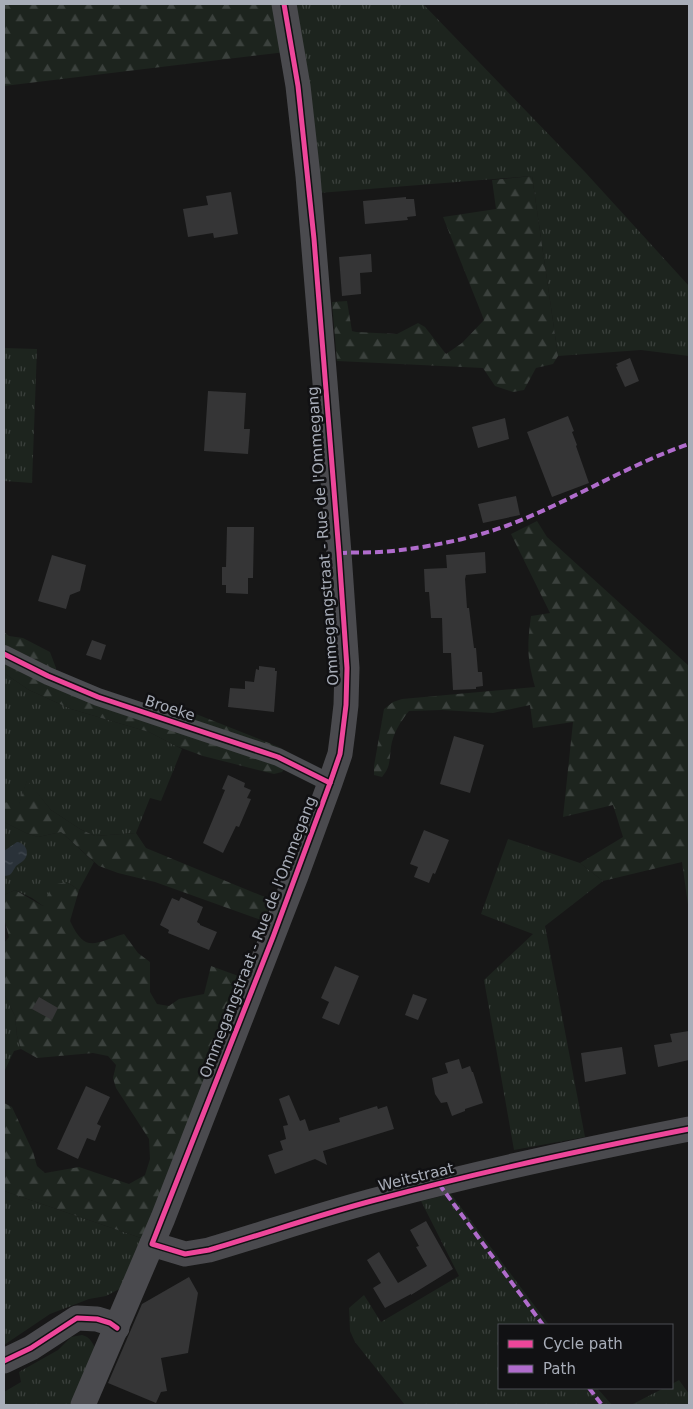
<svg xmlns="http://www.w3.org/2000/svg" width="693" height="1409" font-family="'DejaVu Sans',sans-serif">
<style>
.grass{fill:url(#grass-tufts)}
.forest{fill:url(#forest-firs)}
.water{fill:url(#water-ripples)}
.building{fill:#353536}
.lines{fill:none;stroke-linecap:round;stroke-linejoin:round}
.street{stroke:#4b4c50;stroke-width:18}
.secondary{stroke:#4a4a4e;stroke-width:25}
.quiet{stroke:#b06ccc;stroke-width:4;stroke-dasharray:8 4;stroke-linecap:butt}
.cycleway-casing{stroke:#111113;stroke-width:8}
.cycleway{stroke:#ed469a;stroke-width:5}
.labels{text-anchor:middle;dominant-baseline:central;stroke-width:5;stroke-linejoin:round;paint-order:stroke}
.street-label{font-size:15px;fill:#a8adb8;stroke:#111113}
</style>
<defs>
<pattern id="grass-tufts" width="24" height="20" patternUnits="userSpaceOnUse" patternTransform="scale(1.25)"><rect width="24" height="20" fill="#1d241e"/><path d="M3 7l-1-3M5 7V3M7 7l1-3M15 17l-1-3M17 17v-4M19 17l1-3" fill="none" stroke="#3b413d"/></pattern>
<pattern id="forest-firs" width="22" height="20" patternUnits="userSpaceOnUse" patternTransform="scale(1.25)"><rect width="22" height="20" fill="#1d241e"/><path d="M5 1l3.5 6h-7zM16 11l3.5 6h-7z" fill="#3b413d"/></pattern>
<pattern id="water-ripples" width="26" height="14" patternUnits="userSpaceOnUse" patternTransform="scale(1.25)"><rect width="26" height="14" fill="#2a3239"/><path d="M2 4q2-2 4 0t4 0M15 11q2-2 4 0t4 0" fill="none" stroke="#464d54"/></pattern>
</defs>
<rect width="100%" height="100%" fill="#171717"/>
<g class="grass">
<path d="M294,4H423L585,172L689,286V356L641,350L558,356L532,176L319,193Z"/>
<path d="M4,348L37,349L32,483L4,481Z"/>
<path d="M4,673L29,690L71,709L149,732L182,749L161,801L150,798L136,833L95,836L80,829L51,810L27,781L19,805L4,802Z"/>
<path d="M4,822L26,833L38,837L61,832L94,862L79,890L67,882L43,906L32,898L15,890L4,895Z"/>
<path d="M508,839L580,863L603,881L545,926L585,1137L514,1150L484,980L533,934L481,914Z"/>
<path d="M4,994L15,1016L17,1036L21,1049L14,1051L4,1072Z"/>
<path d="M4,1191L144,1239L125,1286L106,1296L89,1299L50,1314L4,1345Z"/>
<path d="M451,1194L549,1325H499V1388H597L612,1405H405L355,1342L350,1331L349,1308L364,1295L381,1322L459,1276L421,1201Z"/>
<path d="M82,1335C90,1337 92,1342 96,1350L75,1405H4V1392L21,1382L19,1372L58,1350L71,1337Z"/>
<path d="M679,1380L689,1394V1405H631L664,1388H672V1384Z"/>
</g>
<g class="forest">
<path d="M4,4H278L286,52L4,86Z"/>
<path d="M532,176L558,356L553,364L536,368L524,390L513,392L495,386L483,368L337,361L332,302L347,301L352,331L356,332L397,334L418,323L425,327L446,354L462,343L484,320L443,217L496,209L492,180Z"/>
<path d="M537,521L547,537L689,666V912L682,862L603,881L580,863L623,837L613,805L563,817L573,722L533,728L530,705L493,713L442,710L409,711C401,721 393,733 391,747C389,761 391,766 382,777L374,775V766L384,709L393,702L402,699L535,687C527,659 527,646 531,616L550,613L511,534Z"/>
<path d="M4,632L9,636L23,638L50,652L56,668L54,684L169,725L174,712L196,714L279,747L294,756L282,772L274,774L203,756L176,746L149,732L71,709L29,690L4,673Z"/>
<path d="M27,780L51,810L80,829L95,836L136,833L146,848L272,900L264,921L155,882L118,873L99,866L61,832L38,837L26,833L4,822V802L19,804Z"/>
<path d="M67,882L79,890L70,921C86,955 95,942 124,934L138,953L150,962V992L157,1004L169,1006L179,999L204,994L211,966L244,978L144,1239L4,1191C4,1181 7,1171 4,1163V1103L12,1107L33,1152L37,1166L45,1173L79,1167L129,1184L145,1175L150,1159L149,1139L116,1088L113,1078L116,1065L108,1056L93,1053L37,1058L21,1049L17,1036L15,1016L4,994V943L9,937L4,918V895L15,890L43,906L52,885Z"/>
</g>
<path class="water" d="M17,842C26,843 31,854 23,861C21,863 18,864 16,866C12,872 12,876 4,876V851Z"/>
<g class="building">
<path d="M231,192L238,234L214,238L213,233L188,237L183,209L208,205L206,196Z"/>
<path d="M406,197V199H414L416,216L407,217L408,220L365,224L363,201Z"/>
<path d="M371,254L372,272L360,273L361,294L342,296L339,257Z"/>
<path d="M630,358L639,381L625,387L616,367L618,366L616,364Z"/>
<path d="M208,391L246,393L244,429H250L248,454L204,451Z"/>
<path d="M568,416L574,431L572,432L577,445L576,446L589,483L552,497L527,432Z"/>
<path d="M505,418L509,439L478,448L472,427Z"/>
<path d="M516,496L520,515L483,523L478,504Z"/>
<path d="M227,527H254L253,578H248V594L226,593V585H222V567H226Z"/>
<path d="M485,552L486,573L466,575L465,579L467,608H469L474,648H476L478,672H482L483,686L476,687V689L453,690L451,653H443L442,618H431L429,592H425L424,569L447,568L446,555Z"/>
<path d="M52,555L86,565L80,591L70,595L66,609L38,601Z"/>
<path d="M92,640L106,645L101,660L86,655Z"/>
<path d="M259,666L275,668V671H277L274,712L228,707L230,688L245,689V681L254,682L256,669L259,670Z"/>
<path d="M454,736L484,745L470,793L440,784Z"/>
<path d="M228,775L245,783L244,787L251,790L247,798L251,799L239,827L236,826L223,853L203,843L225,790L222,789Z"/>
<path d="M424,830L449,840L435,874L433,873L429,883L414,877L418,867L410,864Z"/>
<path d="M181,897L203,907L197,922L200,924V925L217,932L209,950L168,933L169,930L160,925L172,898L179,901Z"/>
<path d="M335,966L359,976L339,1025L322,1018L329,1002L321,998Z"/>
<path d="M413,994L427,999L418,1020L405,1015Z"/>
<path d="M39,997L58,1008L52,1020L32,1009Z"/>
<path d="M689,1031V1060L658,1067L654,1045L672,1042L670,1034Z"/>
<path d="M622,1047L626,1074L585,1082L581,1053Z"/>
<path d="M459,1059L462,1069L470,1066L472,1072H473L483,1103L465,1109V1111L452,1116L447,1102L441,1103L435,1094L432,1078L448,1073L445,1063Z"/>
<path d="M86,1086L110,1097L97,1124L101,1126L95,1141L87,1138L78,1159L57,1149Z"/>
<path d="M289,1095L300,1121L305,1119L309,1131L340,1122L339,1118L377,1106L378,1109L387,1106L394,1129L323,1151L327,1165L315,1159L275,1174L268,1155L283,1150L280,1141L286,1139L283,1126L288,1125L279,1099Z"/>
<path d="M426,1221L453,1269L411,1295V1294L385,1308L373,1288L381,1283L367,1260L379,1252L398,1283L427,1266L416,1247L419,1246L410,1230Z"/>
<path d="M189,1277L198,1293L188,1353L161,1358L167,1391L161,1392L156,1403L108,1383L142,1304Z"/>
</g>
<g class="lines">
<path class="street" d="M4,654L48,676L98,697L278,757L330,783"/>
<g class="secondary">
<path d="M152,1244L185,1254L209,1250C267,1233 324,1213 383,1198C484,1171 587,1149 689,1129"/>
<path d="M4,1361L31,1348L77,1318L97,1319L110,1323L117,1328"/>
<path d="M83,1405L163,1218L296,876L330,783L340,754L343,731L346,705L347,668L339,553L308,176L298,86L284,4"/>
</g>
<g class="quiet">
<path d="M339,553C357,552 375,553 393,551C437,546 485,536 526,518C581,495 633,463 689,444"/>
<path d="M439,1184L543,1325"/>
<path d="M589,1388L602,1405"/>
</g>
<g class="cycleway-casing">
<g id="cycleway">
<path d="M284,4L298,86L314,239L339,553L347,668L346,705L340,754L330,783L273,937L152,1244L185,1254L209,1250C267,1233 324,1213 383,1198C484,1171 587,1149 689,1129"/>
<path d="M4,654L48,676L98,697L278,757L330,783"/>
<path d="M4,1361L31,1348L77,1318L97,1319L110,1323L117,1328"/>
</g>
</g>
<use href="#cycleway" class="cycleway"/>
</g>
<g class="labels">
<g class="street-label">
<text transform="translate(323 536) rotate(-94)">Ommegangstraat - Rue de l'Ommegang</text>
<text transform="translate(170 708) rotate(18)">Broeke</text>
<text transform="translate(258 937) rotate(-69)">Ommegangstraat - Rue de l'Ommegang</text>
<text transform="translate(416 1177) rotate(-14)">Weitstraat</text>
</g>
</g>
<rect width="693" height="1409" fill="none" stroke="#a8adb8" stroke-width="10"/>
<rect x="498" y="1324" width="175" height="65" fill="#111113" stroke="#4d4f55"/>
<rect x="508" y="1340" width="25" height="8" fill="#ed469a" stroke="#4d4f55"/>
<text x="543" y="1349" font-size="15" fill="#a8adb8">Cycle path</text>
<rect x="508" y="1365" width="25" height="8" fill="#b06ccc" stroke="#4d4f55"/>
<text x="543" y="1374" font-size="15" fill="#a8adb8">Path</text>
</svg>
